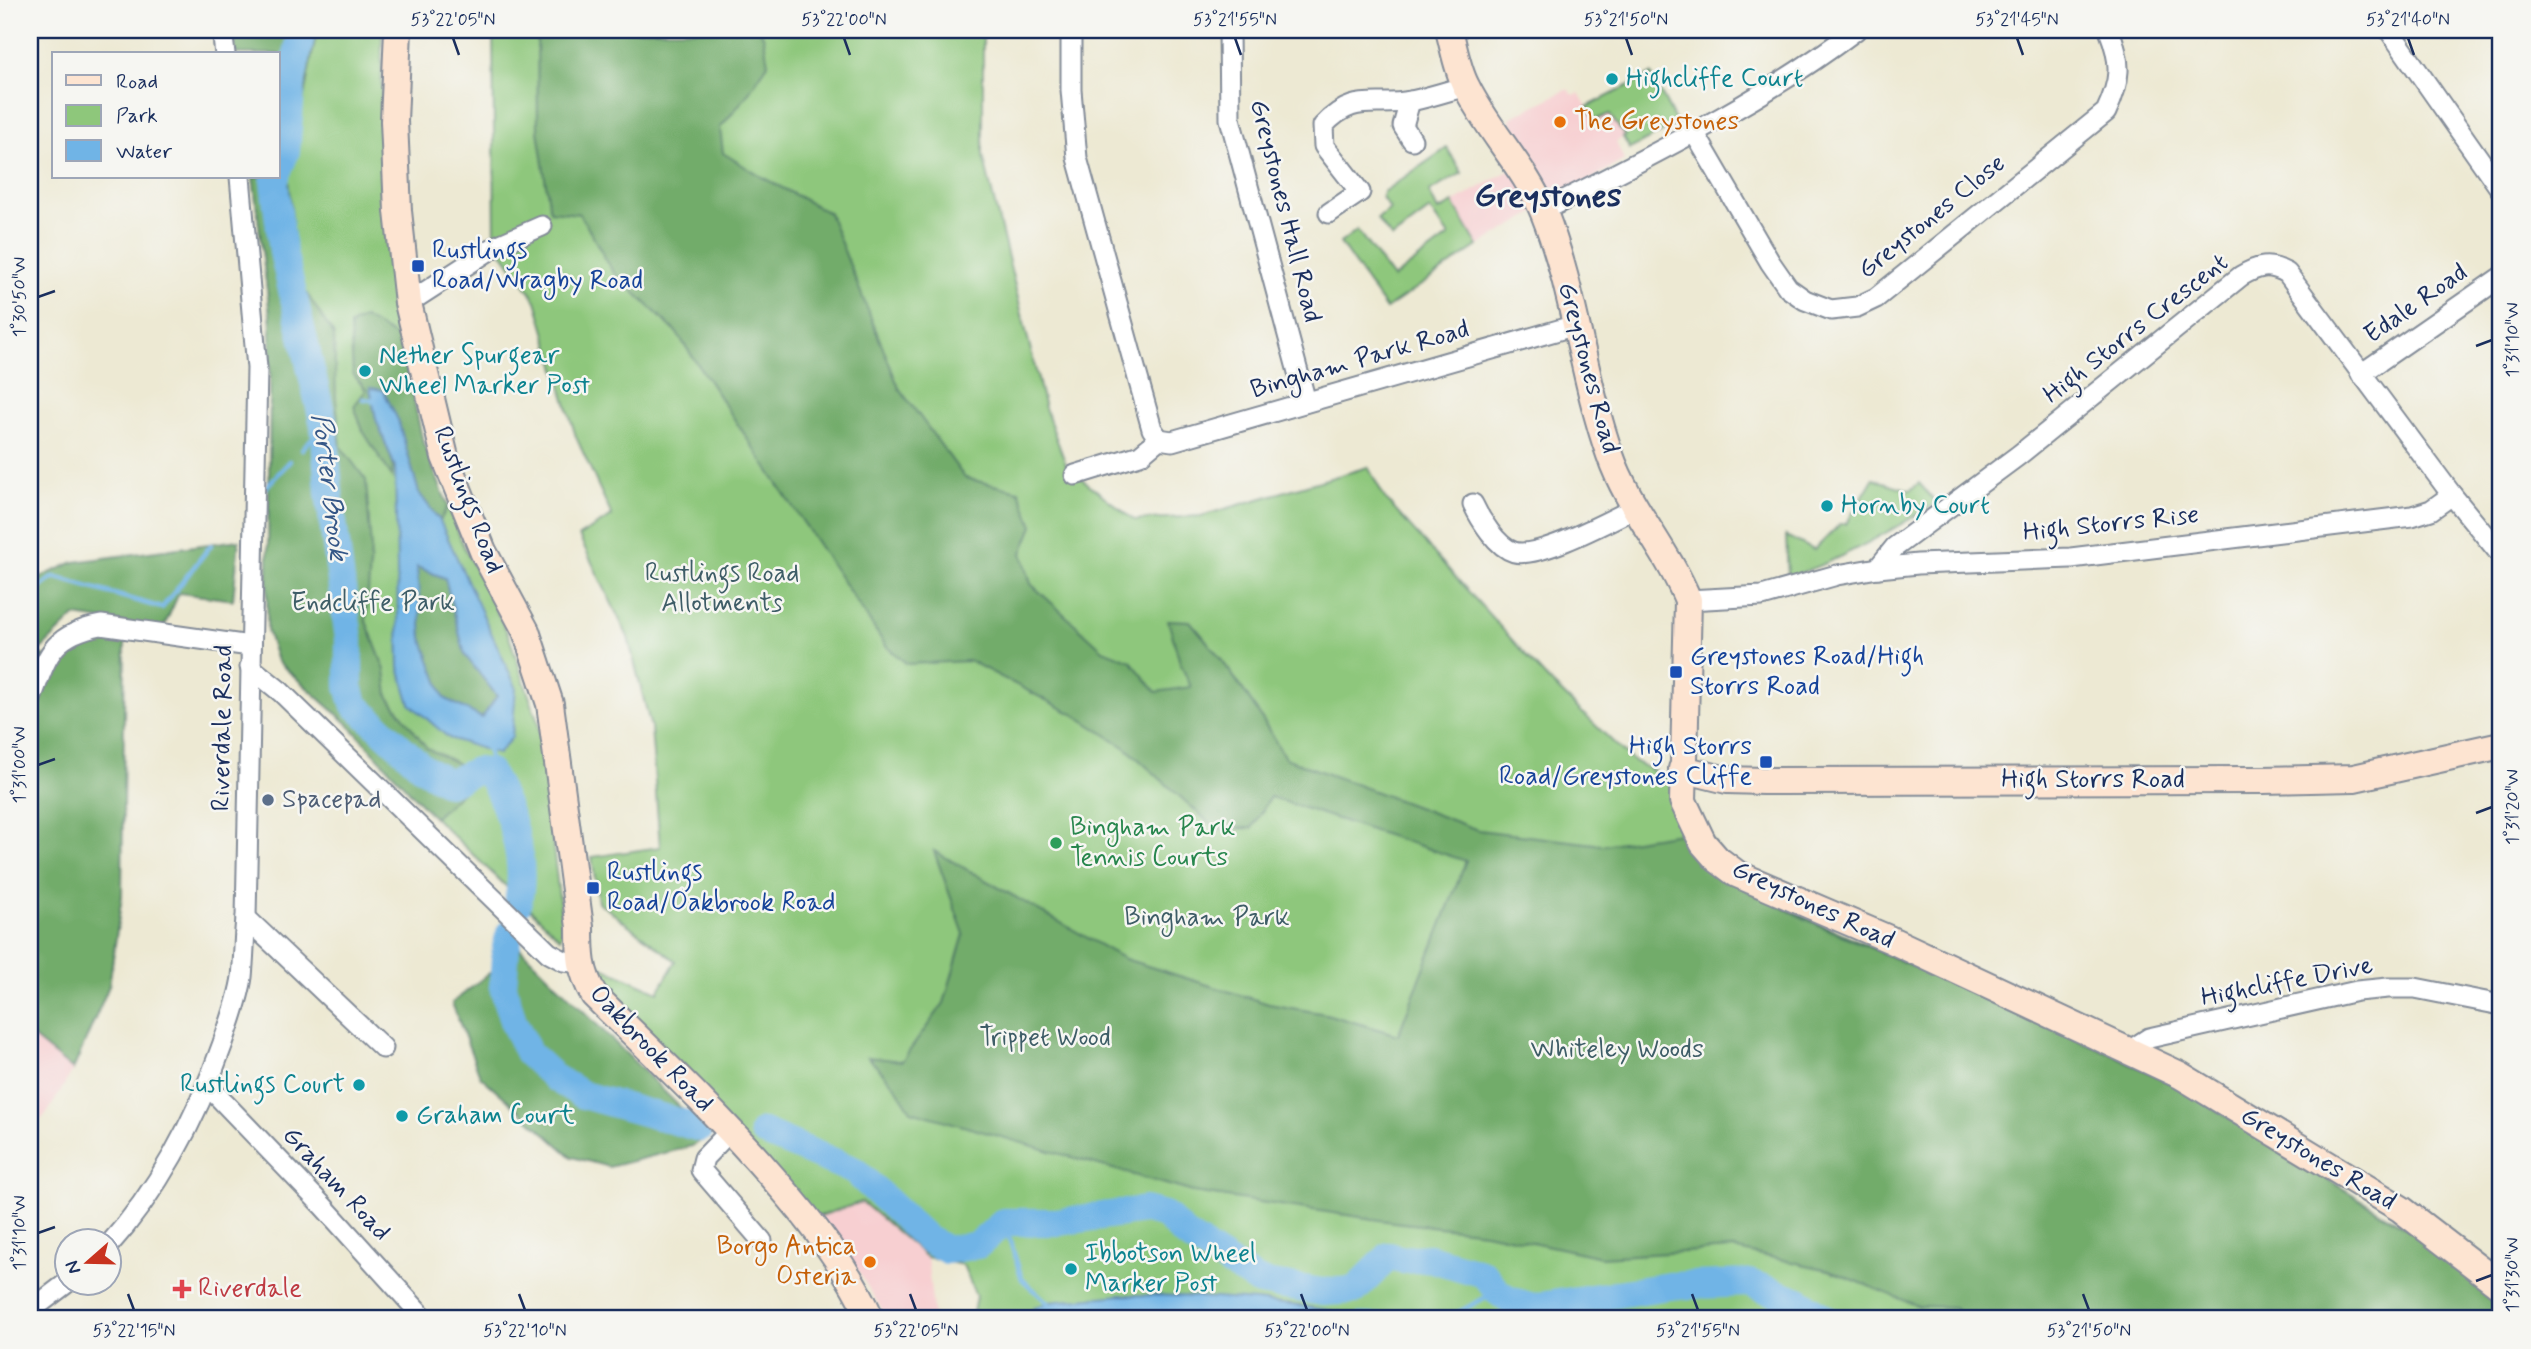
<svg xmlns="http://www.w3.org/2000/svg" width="2531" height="1349" font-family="Mynerve,sans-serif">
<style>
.built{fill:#f7cfd1}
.green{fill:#8ec77b;stroke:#547b6c;stroke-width:2}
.forest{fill:#72ac6b;stroke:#466e64;stroke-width:2}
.water{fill:#70b4e6;stroke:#4672a2;stroke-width:2;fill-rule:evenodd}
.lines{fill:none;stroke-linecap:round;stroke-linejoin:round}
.stream{stroke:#70b4e6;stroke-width:4.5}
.river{stroke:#70b4e6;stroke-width:28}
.street-casing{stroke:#848c98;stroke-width:23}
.secondary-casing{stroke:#848c98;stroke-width:30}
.street{stroke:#fff;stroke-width:19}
.secondary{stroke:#fde4d1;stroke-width:26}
.ticks{fill:none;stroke:#1b2f5e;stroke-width:2.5}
.culture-dot{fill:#0f9aa8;stroke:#f6f6f2;stroke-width:2.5}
.food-dot{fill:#e8710a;stroke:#f6f6f2;stroke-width:2.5}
.transit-dot{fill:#1a4fb4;stroke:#f6f6f2;stroke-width:2.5}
.service-dot{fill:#5c6f8a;stroke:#f6f6f2;stroke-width:2.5}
.leisure-dot{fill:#2e9e5b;stroke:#f6f6f2;stroke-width:2.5}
.health-dot{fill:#e0444e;stroke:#f6f6f2;stroke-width:2.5}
.labels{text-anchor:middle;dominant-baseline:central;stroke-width:5;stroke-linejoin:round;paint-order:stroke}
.culture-label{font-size:26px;fill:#0d838f;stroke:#f6f6f2;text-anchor:start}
.food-label{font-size:26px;fill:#c56008;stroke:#f6f6f2;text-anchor:start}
.street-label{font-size:26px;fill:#1b2f5e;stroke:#f6f6f2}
.transit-label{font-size:26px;fill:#164399;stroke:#f6f6f2;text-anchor:start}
.park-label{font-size:26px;fill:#3e5d67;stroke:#f6f6f2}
.service-label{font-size:26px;fill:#4e5e75;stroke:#f6f6f2;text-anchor:start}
.leisure-label{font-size:26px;fill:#27864d;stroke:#f6f6f2;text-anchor:start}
.health-label{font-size:26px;fill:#be3a42;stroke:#f6f6f2;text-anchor:start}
.water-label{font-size:28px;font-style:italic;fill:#355787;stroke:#f6f6f2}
.district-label{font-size:33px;font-weight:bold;fill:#1b2f5e;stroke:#f6f6f2}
.neatline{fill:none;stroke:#1b2f5e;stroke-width:2.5}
.ticks-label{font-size:18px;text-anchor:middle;fill:#1b2f5e}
</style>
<rect width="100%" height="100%" fill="#f6f6f2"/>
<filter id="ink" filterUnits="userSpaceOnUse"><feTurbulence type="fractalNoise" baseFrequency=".0143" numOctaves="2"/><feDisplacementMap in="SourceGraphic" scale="14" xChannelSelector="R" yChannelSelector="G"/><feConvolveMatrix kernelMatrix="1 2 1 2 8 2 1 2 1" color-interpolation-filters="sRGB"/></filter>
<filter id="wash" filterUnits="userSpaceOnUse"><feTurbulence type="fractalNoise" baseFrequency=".00686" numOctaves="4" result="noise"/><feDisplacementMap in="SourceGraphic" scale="28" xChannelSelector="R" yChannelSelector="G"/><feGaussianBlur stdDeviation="1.57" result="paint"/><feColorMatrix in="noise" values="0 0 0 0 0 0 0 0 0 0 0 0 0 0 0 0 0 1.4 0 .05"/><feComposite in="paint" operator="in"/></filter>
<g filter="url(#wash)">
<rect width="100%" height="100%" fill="#ede9d3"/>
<g class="built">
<path d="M1568,89L1573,95L1579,93L1595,120L1609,114L1625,136L1616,142L1624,160L1478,246L1453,203L1529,159L1510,118Z"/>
<path d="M30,1035L73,1070L48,1112L30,1131Z"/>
<path d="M862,1202L927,1257L934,1318L898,1319L884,1313L842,1246L817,1217Z"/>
</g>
<g class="green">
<path d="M232,30H382L381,192L394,309L423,443L463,545L508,634L538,722L560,905L562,935L560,938L438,821L347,723L277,661L267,630L271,322L253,177H278V54H236Z"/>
<path d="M493,30H983V156L1045,408L1067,467L1134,520L1201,516L1368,467L1386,500L1549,681L1633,761L1671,779L1746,890L2112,1054L2179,1087L2417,1234L2501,1300V1319H972L976,1296L963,1265L927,1257L862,1202L817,1217L596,992L585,959L658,992L676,961L598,902L592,857L660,847L651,728L628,637L579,536L612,516L576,437L536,301L495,243Z"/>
<path d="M1651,74L1677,124L1630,149L1623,137L1625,136L1609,114L1595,120L1587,107Z"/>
<path d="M1447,148L1462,173L1429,192L1438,211L1453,203L1478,246L1386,309L1340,243L1357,230L1393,278L1449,236L1430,210L1392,238L1377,219L1390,209L1382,198L1383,192Z"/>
<path d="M1873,479L1910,490L1919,483L1937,503C1888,532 1842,560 1788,577L1786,536L1814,550L1840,524H1846Z"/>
</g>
<g class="forest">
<path d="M232,30H317L288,178L295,249L303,288L334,335L336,399L341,447L366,480L371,549L366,621L385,670L388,696L427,748L464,767L466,788L434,818L347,723L277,661L267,630L271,322L253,177H278V54H236Z"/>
<path d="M537,30H760L764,38L768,64L745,98L720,128L723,153L760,176L829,213L899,388L965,478L1019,491L1033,526L1022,553L1031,584L1103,650L1131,661L1156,692L1191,687L1180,663L1168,620L1190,621C1227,664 1258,709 1285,758L1478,830L1603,845L1686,832L1746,890L1810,921L2112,1054L2179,1087L2417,1235L2501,1300V1319H1963L1954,1307L1918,1306L1829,1270L1733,1249L1601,1257L1485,1232L1393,1222L1193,1192L911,1111L895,1086L868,1057L902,1061L944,1003L964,934L934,851L1125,959L1269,1004L1326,1014L1398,1035L1466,861L1270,797L1252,828L1216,829L1126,748L1075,715L970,661L907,664L886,646L676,332L613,272L580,214L550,211L538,131Z"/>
<path d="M364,318L401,340L423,443L448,506L440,521L419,493L398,420L383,390L370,388L376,419L393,463L392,477L363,431L354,406L366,390L353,374L350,325Z"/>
<path d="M239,540L233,600L179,593L163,629L75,616L38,652L51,661L76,640L125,636L122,896L109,986L73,1070L30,1035V582L74,562Z"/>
<path d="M416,567L445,578L465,655L497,696L482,718L444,698L422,638Z"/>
<path d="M502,930L709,1136L692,1146L609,1167L572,1157L480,1076L452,1003L496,968Z"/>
</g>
<g class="water">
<path d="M370,388L383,390L398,420L419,493L440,521L516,687L512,737L498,754L449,738L410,704L399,667L395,467L376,419ZM417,567L445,578L465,655L497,696L482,718L444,698L422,638Z"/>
<path d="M1121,1295C1201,1295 1280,1301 1358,1315L1350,1319H1038L1034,1308L1049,1302Z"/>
</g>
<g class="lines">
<g class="stream">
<path d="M319,399H326"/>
<path d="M363,399L372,400L373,402"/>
<path d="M302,449L324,425"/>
<path d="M266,487L290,461"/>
<path d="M30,595L54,577L162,608L211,545"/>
<path d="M485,747L489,750V772"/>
<path d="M1004,1222L1022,1279L1048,1303"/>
<path d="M1358,1315L1448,1318L1497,1291"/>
</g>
<g class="river">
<path d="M278,170L286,151L292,79L302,30"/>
<path d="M276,177L274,182L283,252L324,425L329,493L349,639V686L354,704L423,768L449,783L476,771L489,772C510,809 529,863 517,905"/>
<path d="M510,933L506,947L503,986L513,1021L529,1054L555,1078L583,1095L700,1128"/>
<path d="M763,1132L855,1171L927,1239L947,1250L978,1245L1004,1222H1059L1145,1210L1165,1215L1184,1234L1259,1282L1323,1292L1355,1290L1389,1256L1402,1260L1429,1258L1484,1274L1497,1291L1509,1300L1533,1307L1669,1286L1749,1283L1799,1301L1826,1319"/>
</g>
</g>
</g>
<g filter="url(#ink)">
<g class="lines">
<g class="street-casing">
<g id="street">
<path d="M222,30L225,54"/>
<path d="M1071,30V90L1077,158L1152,429L1159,439"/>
<path d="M1229,30L1230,119L1306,402"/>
<path d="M2389,30L2501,190"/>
<path d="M1410,101L1403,126L1412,140"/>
<path d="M1694,132L1770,262L1788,288L1805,300L1831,310L1857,307L1876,298L2106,112C2121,80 2122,63 2109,30"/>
<path d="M1543,211C1650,156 1760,103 1856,30"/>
<path d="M1329,213L1360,192L1324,146L1323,126C1354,92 1373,108 1411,101C1430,97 1448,91 1466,86"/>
<path d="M408,303L496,246L542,226"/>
<path d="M2361,374L2501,277"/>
<path d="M1075,475L1140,455L1159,439L1172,441L1576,325"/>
<path d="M1473,504C1480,519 1497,547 1514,552C1539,559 1610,520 1635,508"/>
<path d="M1878,568L1895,547L2019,455L2241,276C2258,266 2269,263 2287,273L2452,495L2501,555"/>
<path d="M1688,600L1762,596L1837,575L1878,568L1918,564L2071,558L2412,516L2431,510L2452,495"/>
<path d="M250,667L281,692L549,953L564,961L581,963"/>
<path d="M30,702C47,658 49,635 101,625L250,646"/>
<path d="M246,918L383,1048"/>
<path d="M2129,1051L2149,1038L2357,991L2388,988H2415L2501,1005"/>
<path d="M208,1086L323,1206L425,1319"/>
<path d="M731,1130L704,1158L701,1170L762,1241"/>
<path d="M108,1246C161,1187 197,1117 223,1043C230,1022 239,999 242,977C244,957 244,938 246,918L257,368L240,177"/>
<path d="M30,1311L68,1282"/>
</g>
</g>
<g class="secondary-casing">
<g id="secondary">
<path d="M398,30L394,121L398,211L408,303L445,457L483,551L526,631L550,704L580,927C580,954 580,971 594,995C655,1055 718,1114 774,1179C812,1222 847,1267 871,1319"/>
<path d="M1449,30C1454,48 1457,69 1466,86C1488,131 1525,167 1544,213C1575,291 1582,376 1610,455C1628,507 1667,549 1688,600L1683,801L1703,843L1717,859L1737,874L1889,939L2180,1075L2401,1209L2501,1286"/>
<path d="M1682,769L1727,780L1763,781L2263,780L2354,778L2501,745"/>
</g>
</g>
<use href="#street" class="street"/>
<use href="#secondary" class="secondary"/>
</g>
</g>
<path class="ticks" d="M453,38L459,55M844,38L850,55M1235,38L1241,55M1626,38L1632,55M2017,38L2023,55M2408,38L2414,55M38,297L55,291M2476,346L2492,340M38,765L55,759M2476,813L2492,807M38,1233L55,1227M2476,1281L2492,1275M128,1294L134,1310M519,1294L525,1310M910,1294L916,1310M1301,1294L1307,1310M1692,1294L1698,1310M2083,1294L2089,1310"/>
<g class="culture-dot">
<circle cx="1612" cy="79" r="7"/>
<circle cx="365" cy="371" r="7"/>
<circle cx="1827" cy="506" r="7"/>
<circle cx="359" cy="1085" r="7"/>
<circle cx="402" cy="1116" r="7"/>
<circle cx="1071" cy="1269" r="7"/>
</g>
<g class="food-dot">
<circle cx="1560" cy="122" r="7"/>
<circle cx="870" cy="1262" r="7"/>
</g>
<g class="transit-dot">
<rect x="411" y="259" width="14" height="14" rx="3.5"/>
<rect x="1669" y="665" width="14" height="14" rx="3.5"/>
<rect x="1759" y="755" width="14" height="14" rx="3.5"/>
<rect x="586" y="881" width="14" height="14" rx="3.5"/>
</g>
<circle class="service-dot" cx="268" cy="800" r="7"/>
<circle class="leisure-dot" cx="1056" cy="843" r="7"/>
<path class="health-dot" d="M178.5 1278.5h7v7h7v7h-7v7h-7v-7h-7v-7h7z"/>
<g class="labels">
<g class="culture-label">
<text x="1626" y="79">Highcliffe Court</text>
<text x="379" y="356">Nether Spurgear<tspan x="379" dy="30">Wheel Marker Post</tspan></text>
<text x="1841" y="506">Hornby Court</text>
<text x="345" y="1085" text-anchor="end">Rustlings Court</text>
<text x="416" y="1116">Graham Court</text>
<text x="1085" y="1254">Ibbotson Wheel<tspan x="1085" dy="30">Marker Post</tspan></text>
</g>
<g class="food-label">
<text x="1574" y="122">The Greystones</text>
<text x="856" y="1247" text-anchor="end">Borgo Antica<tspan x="856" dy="30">Osteria</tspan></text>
</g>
<g class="street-label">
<text transform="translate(1285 211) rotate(76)">Greystones Hall Road</text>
<text transform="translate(1932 217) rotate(-39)">Greystones Close</text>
<text transform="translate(2416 304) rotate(-35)">Edale Road</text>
<text transform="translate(2136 329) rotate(-38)">High Storrs Crescent</text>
<text transform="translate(1360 360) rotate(-16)">Bingham Park Road</text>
<text transform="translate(1588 368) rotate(75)">Greystones Road</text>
<text transform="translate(468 500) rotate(69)">Rustlings Road</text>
<text transform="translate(2111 524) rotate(-6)">High Storrs Rise</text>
<text transform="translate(223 728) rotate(-89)">Riverdale Road</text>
<text x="2093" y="780">High Storrs Road</text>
<text transform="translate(1813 905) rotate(25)">Greystones Road</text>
<text transform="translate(2287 982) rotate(-11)">Highcliffe Drive</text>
<text transform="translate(651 1049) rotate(46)">Oakbrook Road</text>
<text transform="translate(2318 1159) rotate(31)">Greystones Road</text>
<text transform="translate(336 1184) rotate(47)">Graham Road</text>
</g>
<g class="transit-label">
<text x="432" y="251">Rustlings<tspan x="432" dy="30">Road/Wragby Road</tspan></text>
<text x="1690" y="657">Greystones Road/High<tspan x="1690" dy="30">Storrs Road</tspan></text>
<text x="1752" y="747" text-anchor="end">High Storrs<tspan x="1752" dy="30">Road/Greystones Cliffe</tspan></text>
<text x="607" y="873">Rustlings<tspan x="607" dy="30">Road/Oakbrook Road</tspan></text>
</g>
<g class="park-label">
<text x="722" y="574">Rustlings Road<tspan x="722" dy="30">Allotments</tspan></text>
<text x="373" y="603">Endcliffe Park</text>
<text x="1207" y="918">Bingham Park</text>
<text x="1045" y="1038">Trippet Wood</text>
<text x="1617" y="1050">Whiteley Woods</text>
</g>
<g class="service-label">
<text x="282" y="800">Spacepad</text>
</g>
<g class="leisure-label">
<text x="1070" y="828">Bingham Park<tspan x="1070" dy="30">Tennis Courts</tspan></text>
</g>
<g class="health-label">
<text x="198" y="1289">Riverdale</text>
</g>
<g class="water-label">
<text transform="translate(329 487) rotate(83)">Porter Brook</text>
</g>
<g class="district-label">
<text x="1548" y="197">Greystones</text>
</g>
</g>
<rect width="2531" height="1349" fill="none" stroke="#f6f6f2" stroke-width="77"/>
<rect x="52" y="52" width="228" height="126" fill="#f6f6f2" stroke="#9ea6b7" stroke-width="2"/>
<rect x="66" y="75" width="35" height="10" fill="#fde4d1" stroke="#9ea6b7" stroke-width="2"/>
<text x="116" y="88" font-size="21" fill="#1b2f5e">Road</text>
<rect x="66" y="105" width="35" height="21" fill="#8ec77b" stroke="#9ea6b7" stroke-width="2"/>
<text x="116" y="122" font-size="21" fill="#1b2f5e">Park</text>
<rect x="66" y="140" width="35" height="21" fill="#70b4e6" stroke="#9ea6b7" stroke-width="2"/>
<text x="116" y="158" font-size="21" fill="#1b2f5e">Water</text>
<g transform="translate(88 1262) rotate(250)"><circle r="33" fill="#f6f6f2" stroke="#9ea6b7" stroke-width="2"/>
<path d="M0-5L12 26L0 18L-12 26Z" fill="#c8321e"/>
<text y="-10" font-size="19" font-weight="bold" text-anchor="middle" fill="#1b2f5e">N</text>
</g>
<rect x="38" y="38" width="2454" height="1272" class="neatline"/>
<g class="ticks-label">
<text x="453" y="25">53°22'05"N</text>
<text x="844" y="25">53°22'00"N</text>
<text x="1235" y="25">53°21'55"N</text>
<text x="1626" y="25">53°21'50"N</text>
<text x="2017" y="25">53°21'45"N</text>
<text x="2408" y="25">53°21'40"N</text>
<text transform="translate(19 297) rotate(-90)" y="6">1°30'50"W</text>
<text transform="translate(2512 340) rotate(-90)" y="6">1°31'10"W</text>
<text transform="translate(19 765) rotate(-90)" y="6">1°31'00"W</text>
<text transform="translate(2512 807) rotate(-90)" y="6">1°31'20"W</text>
<text transform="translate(19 1233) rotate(-90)" y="6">1°31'10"W</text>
<text transform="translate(2512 1275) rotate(-90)" y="6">1°31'30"W</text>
<text x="134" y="1336">53°22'15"N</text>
<text x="525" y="1336">53°22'10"N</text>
<text x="916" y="1336">53°22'05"N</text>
<text x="1307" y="1336">53°22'00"N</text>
<text x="1698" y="1336">53°21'55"N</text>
<text x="2089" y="1336">53°21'50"N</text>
</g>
</svg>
